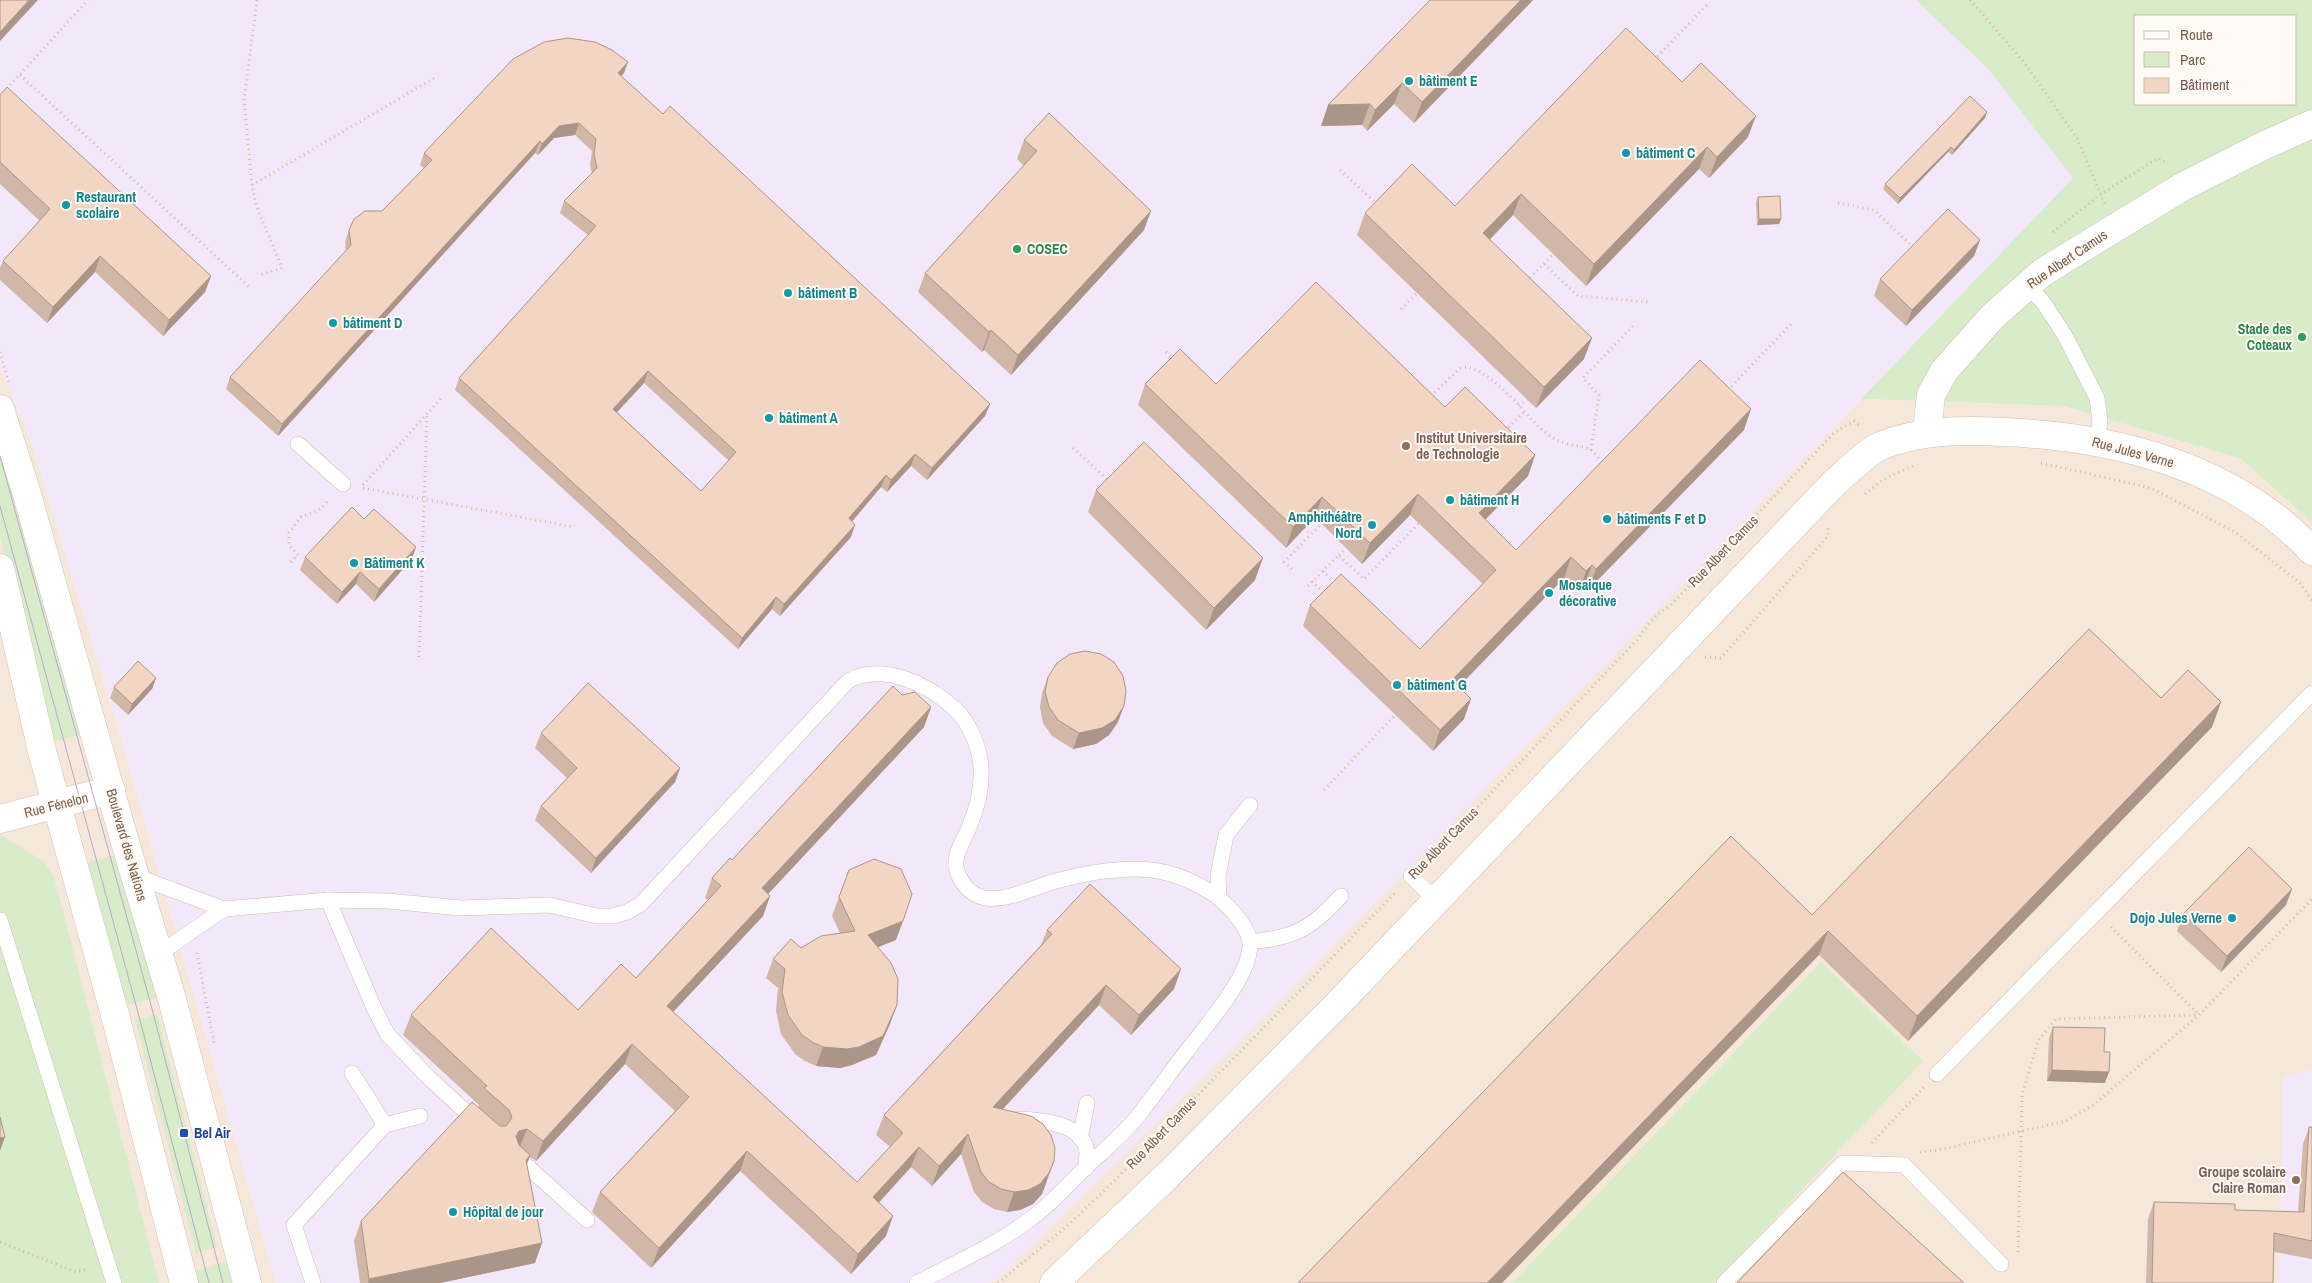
<svg xmlns="http://www.w3.org/2000/svg" width="2312" height="1283" font-family="'Archivo Narrow',sans-serif">
<style>
.residential{fill:#f5e8da}
.education{fill:#f3e8fa}
.green{fill:#d8ecc9;fill-rule:evenodd}
.lines{fill:none;stroke-linecap:round;stroke-linejoin:round}
.lane-casing{stroke:#d1beb0;stroke-width:16}
.street-casing{stroke:#d1beb0;stroke-width:29}
.secondary-casing{stroke:#d6c0b0;stroke-width:29}
.path{stroke:#d9b8a5;stroke-width:3;stroke-dasharray:1 4;stroke-linecap:butt}
.lane{stroke:#fff;stroke-width:15}
.street{stroke:#fff;stroke-width:28}
.secondary{stroke:#fff;stroke-width:28}
.tram{stroke:#b9a8c9;stroke-width:1}
.wall{fill:#d1b7a8;fill-rule:evenodd}
.shaded-wall{fill:#aa9588}
.building{fill:#f3d5c3;stroke:#aa9588;fill-rule:evenodd}
.culture-dot{fill:#0f9aa8;stroke:#fffaf3;stroke-width:2}
.leisure-dot{fill:#2e9e5b;stroke:#fffaf3;stroke-width:2}
.education-dot{fill:#8d6e63;stroke:#fffaf3;stroke-width:2}
.transit-dot{fill:#1a4fb4;stroke:#fffaf3;stroke-width:2}
.labels{text-anchor:middle;dominant-baseline:central;stroke-width:4;stroke-linejoin:round;paint-order:stroke}
.culture-label{font-size:14px;font-weight:bold;fill:#0d838f;stroke:#fffaf3;text-anchor:start}
.leisure-label{font-size:14px;font-weight:bold;fill:#27864d;stroke:#fffaf3;text-anchor:start}
.street-label{font-size:14px;fill:#7a5c4d;stroke:#fffaf3}
.education-label{font-size:14px;font-weight:bold;fill:#785e54;stroke:#fffaf3;text-anchor:start}
.transit-label{font-size:14px;font-weight:bold;fill:#164399;stroke:#fffaf3;text-anchor:start}
</style>
<rect width="100%" height="100%" fill="#fdf6ec"/>
<g class="residential">
<path d="M0,366L32,444L120,734L276,1283H0Z"/>
<path d="M1861,399L2064,406L2241,459L2312,523V1283H990L998,1278L1544,727Z"/>
</g>
<g class="education">
<path d="M0,0H1916L1988,69L2074,178L1264,1018L998,1278L990,1283H276L120,734L32,444L0,366Z"/>
<path d="M2312,1070V1283H2279L2283,1077Z"/>
</g>
<g class="green">
<path d="M1916,0H2312V523L2241,459L2064,406L1861,399L2073,178L1988,69ZM2136,16H2296V104H2136Z"/>
<path d="M0,427L88,733L49,743L0,535Z"/>
<path d="M0,834L43,861L54,877L159,1283H0Z"/>
<path d="M120,854L162,996L120,1007L84,863Z"/>
<path d="M1821,962L1923,1061L1714,1283H1512Z"/>
<path d="M157,1014L217,1247L196,1253L135,1020Z"/>
<path d="M233,1260L239,1283H192L189,1273Z"/>
</g>
<g class="lines">
<g class="lane-casing">
<g id="lane">
<path d="M2027,285L2043,302L2064,334L2097,398L2100,421L2097,440"/>
<path d="M298,444L343,484"/>
<path d="M135,876L224,909L159,954"/>
<path d="M1411,876L1436,900"/>
<path d="M1219,898L1218,876L1226,835L1250,805"/>
<path d="M328,900L374,1008L388,1035L428,1077L478,1123"/>
<path d="M224,909L328,900L388,901L461,908L549,905L597,916H613L627,912L641,904L848,681C883,662 928,684 955,709C970,723 981,750 981,770C982,788 977,808 970,825C966,838 954,852 956,867C959,881 970,895 985,898C1009,901 1034,887 1056,881C1075,876 1097,871 1117,870C1153,866 1182,874 1212,893C1226,902 1247,925 1250,941C1251,948 1247,963 1244,969C1230,999 1206,1026 1186,1052C1168,1075 1151,1101 1132,1123C1118,1139 1102,1152 1087,1166C1067,1186 1048,1207 1025,1223C992,1247 953,1264 917,1283"/>
<path d="M0,920L114,1283"/>
<path d="M1250,942C1294,938 1311,929 1341,896"/>
<path d="M352,1073L385,1125"/>
<path d="M1937,1074L2312,693"/>
<path d="M1018,1119C1039,1120 1083,1122 1087,1152C1087,1157 1086,1163 1086,1168"/>
<path d="M1080,1138L1087,1103"/>
<path d="M518,1158L587,1220"/>
<path d="M313,1283L294,1225L385,1125L420,1116"/>
<path d="M1724,1283L1843,1163L1904,1165L2001,1264"/>
</g>
</g>
<g class="street-casing">
<g id="street">
<path d="M1927,432L1931,395L1944,371L1993,316L2043,272L2182,187L2265,145L2312,124"/>
<path d="M1054,1283L1167,1176L1334,1008L1835,482C1847,472 1870,449 1883,445C1921,430 1962,430 2002,432C2114,436 2233,466 2312,551"/>
</g>
</g>
<g class="secondary-casing">
<g id="secondary">
<path d="M0,409L26,491L124,839L172,999L247,1283"/>
<path d="M0,568L43,755L115,1015L184,1283"/>
<path d="M0,819L111,790"/>
</g>
</g>
<g class="path">
<path d="M257,0L244,100L252,185L256,205L282,268L260,275"/>
<path d="M1970,0L2023,61L2077,138L2105,204"/>
<path d="M1654,60L1708,4"/>
<path d="M20,75L249,287"/>
<path d="M0,96L88,0"/>
<path d="M1340,170L1378,205"/>
<path d="M252,185L436,77"/>
<path d="M1838,203L1874,210L1915,249"/>
<path d="M2053,232L2101,194L2158,158L2168,164"/>
<path d="M1544,264L1553,254"/>
<path d="M1526,281L1544,264L1578,296L1651,302"/>
<path d="M1401,309L1417,293"/>
<path d="M0,352L9,384"/>
<path d="M1166,352L1173,358"/>
<path d="M1728,390L1791,324"/>
<path d="M1431,396L1459,369C1479,357 1524,411 1537,425C1542,430 1552,438 1559,441C1569,446 1584,445 1592,451C1596,454 1599,459 1603,463"/>
<path d="M1519,406L1527,399"/>
<path d="M1505,431L1525,411"/>
<path d="M1073,448L1109,481"/>
<path d="M1591,450L1599,395L1583,378L1633,326"/>
<path d="M2041,463L2151,488L2235,532L2300,583L2312,601"/>
<path d="M363,485L443,396"/>
<path d="M363,488L574,527"/>
<path d="M1865,494L1884,479L1913,466"/>
<path d="M1304,528L1311,535"/>
<path d="M1339,555L1346,548"/>
<path d="M291,562L298,555L289,545V533L301,517L321,509L329,499"/>
<path d="M1292,569L1284,562L1323,522"/>
<path d="M1323,571L1336,584"/>
<path d="M1312,581L1326,595"/>
<path d="M1308,586L1339,555L1364,579L1419,523"/>
<path d="M419,657L427,415"/>
<path d="M1705,657L1721,658L1828,536V528"/>
<path d="M1324,790L1395,715"/>
<path d="M1426,861L1637,640C1646,625 1656,614 1671,605L1834,433L1854,421L1860,426"/>
<path d="M2111,927L2198,1014"/>
<path d="M197,953L214,1043"/>
<path d="M1872,1143L1924,1087"/>
<path d="M1920,1152L1939,1150L2066,1121L2093,1105L2199,1015L2312,899"/>
<path d="M0,1242L76,1272L88,1269"/>
<path d="M2018,1252L2022,1095L2038,1041L2056,1019L2198,1015"/>
<path d="M998,1283L1067,1226L1111,1184L1397,891"/>
</g>
<use href="#lane" class="lane"/>
<use href="#street" class="street"/>
<use href="#secondary" class="secondary"/>
<g class="tram">
<path d="M0,456L151,1005L223,1283"/>
<path d="M0,506L137,1009L209,1283"/>
</g>
</g>
<g class="wall">
<path d="M1430,0H1533L1414,123L1394,104L1367,131L1362,125L1321,126Z"/>
<path d="M624,73L621,76L663,114L990,404L985,416L927,480L911,466L887,492L881,487L852,521L851,537L780,616L772,609L738,649L455,390L459,378L588,235L560,213L564,201L592,174L590,165L592,151L575,135L554,138L538,155L535,153L278,436L226,389L230,377L346,251L345,242L349,230L382,211L424,168L420,165L424,153ZM644,383L729,461L701,491L617,412Z"/>
<path d="M1682,82L1748,137L1709,178L1699,169L1586,286L1513,215L1490,239L1584,359L1536,408L1357,235L1365,213L1455,206Z"/>
<path d="M0,95L211,276L205,292L163,336L95,272L47,323L0,280V268L3,261L40,221L0,184Z"/>
<path d="M1985,118L1952,155L1948,152L1898,204L1883,189L1885,184Z"/>
<path d="M1024,140L1144,230L1011,375L984,350L982,352L918,292L925,273L1024,166L1017,159Z"/>
<path d="M1758,197L1781,219L1779,224L1757,225L1756,202Z"/>
<path d="M1980,240L1974,256L1906,326L1874,296L1880,279Z"/>
<path d="M1145,384H1216L1445,407L1535,455L1528,476L1485,520L1516,550L1744,430L1589,589L1585,585L1579,592L1564,578L1458,686L1464,719L1433,751L1303,626L1310,605L1420,649L1483,584L1410,515L1362,564L1315,517L1286,548L1138,405Z"/>
<path d="M1096,490L1255,580L1206,630L1088,512Z"/>
<path d="M364,519L412,559L374,602L356,584L337,604L300,570L305,557Z"/>
<path d="M1048,677L1118,722L1109,735L1096,744L1073,749L1052,736L1043,723L1040,707L1042,693Z"/>
<path d="M156,678L152,689L128,715L110,698L114,687Z"/>
<path d="M902,695L931,707L924,727L768,894L770,896L763,916L673,1012L857,1182L890,1147L876,1135L884,1115L1041,945L1047,930L1174,989L1131,1035L1099,1005L1003,1109L1047,1181L1042,1194L1033,1204L1020,1210L1007,1212L994,1209L982,1202L974,1192L961,1154L932,1186L911,1167L879,1203L886,1236L851,1274L740,1171L651,1268L592,1212L600,1192L675,1111L625,1064L536,1161L530,1157L527,1164L535,1263L440,1283H360L354,1241L361,1221L478,1107L479,1105L403,1035L411,1015L578,1010L636,978L708,900L705,898L712,878L732,860Z"/>
<path d="M2161,698L2221,702L2212,727L1908,1041L1819,955L1812,915Z"/>
<path d="M541,733L680,768L675,782L591,873L535,820L541,806L567,778L535,748Z"/>
<path d="M849,870L896,940L878,947L890,1024L876,1055L852,1065L840,1068L816,1066L805,1061L795,1054L781,1034L776,1011L778,988L766,978L773,959L801,948L840,933L832,916Z"/>
<path d="M2286,905L2221,972L2177,931L2183,914Z"/>
<path d="M2053,1027L2104,1052L2105,1083L2047,1081L2049,1038Z"/>
<path d="M2309,1127H2312V1259L2274,1252L2273,1283H2146L2148,1219L2154,1202L2235,1210L2298,1212L2303,1144Z"/>
</g>
<g class="shaded-wall">
<path d="M29,0H38L0,41V32Z"/>
<path d="M1521,0H1533L1414,123L1422,102Z"/>
<path d="M628,62L624,73L614,84L618,73Z"/>
<path d="M1402,83L1394,104L1367,131L1375,110Z"/>
<path d="M1370,104L1362,125L1321,126L1328,105Z"/>
<path d="M1987,112L1985,118L1952,155L1954,150Z"/>
<path d="M1756,116L1748,137L1709,178L1717,157Z"/>
<path d="M579,123L575,135L554,138L538,155L542,144L559,126Z"/>
<path d="M540,141L535,153L278,436L282,424Z"/>
<path d="M1707,147L1699,169L1586,286L1594,264Z"/>
<path d="M1951,147L1948,152L1898,204L1900,198Z"/>
<path d="M1521,194L1513,215L1475,255L1483,233Z"/>
<path d="M1151,211L1144,230L1011,375L1018,355Z"/>
<path d="M1759,219H1781L1779,224L1757,225Z"/>
<path d="M1980,240L1974,256L1906,326L1912,310Z"/>
<path d="M100,256L95,272L47,323L53,307Z"/>
<path d="M211,276L205,292L163,336L169,320Z"/>
<path d="M991,330L984,350L982,352L989,332Z"/>
<path d="M1592,338L1584,359L1536,408L1544,387Z"/>
<path d="M648,371L644,383L609,421L613,409Z"/>
<path d="M990,404L985,416L927,480L932,468Z"/>
<path d="M1751,409L1744,430L1589,589L1596,569Z"/>
<path d="M915,454L911,466L887,492L891,480Z"/>
<path d="M1535,455L1528,476L1471,534L1479,513Z"/>
<path d="M886,475L881,487L845,530L849,518Z"/>
<path d="M1418,494L1410,515L1362,564L1370,543Z"/>
<path d="M1322,497L1315,517L1286,548L1293,527Z"/>
<path d="M855,525L851,537L780,616L784,604Z"/>
<path d="M416,547L412,559L374,602L379,589Z"/>
<path d="M1571,557L1564,578L1445,701L1452,680Z"/>
<path d="M1263,558L1255,580L1206,630L1214,608Z"/>
<path d="M1592,565L1585,585L1579,592L1586,571Z"/>
<path d="M360,572L356,584L337,604L342,592Z"/>
<path d="M776,597L772,609L738,649L742,638Z"/>
<path d="M156,678L152,689L128,715L132,704Z"/>
<path d="M1471,699L1464,719L1433,751L1440,730Z"/>
<path d="M2221,702L2212,727L1908,1041L1917,1016Z"/>
<path d="M1124,706L1118,722L1109,735L1096,744L1073,749L1079,733Z"/>
<path d="M931,707L924,727L755,908L762,888Z"/>
<path d="M680,768L675,782L591,873L596,858Z"/>
<path d="M2292,889L2286,905L2221,972L2227,956Z"/>
<path d="M770,896L763,916L660,1026L667,1006Z"/>
<path d="M903,921L896,940L861,954L868,935Z"/>
<path d="M1828,931L1819,955L1502,1283H1487Z"/>
<path d="M1181,969L1174,989L1131,1035L1139,1015Z"/>
<path d="M1106,985L1099,1005L986,1127L993,1107Z"/>
<path d="M897,1005L890,1024L876,1055L852,1065L840,1068L816,1066L823,1047Z"/>
<path d="M632,1044L625,1064L536,1161L543,1141Z"/>
<path d="M2052,1070L2109,1072L2105,1083L2047,1081Z"/>
<path d="M527,1129L519,1149L516,1136L519,1131Z"/>
<path d="M968,1134L961,1154L932,1186L939,1166Z"/>
<path d="M5,1137L0,1151V1138Z"/>
<path d="M919,1147L911,1167L865,1217L873,1197Z"/>
<path d="M747,1151L740,1171L651,1268L659,1248Z"/>
<path d="M530,1155L523,1175L526,1160Z"/>
<path d="M1054,1161L1042,1194L1033,1204L1020,1210L1007,1212L1014,1192Z"/>
<path d="M893,1216L886,1236L851,1274L858,1254Z"/>
<path d="M542,1243L535,1263L440,1283H368L369,1279Z"/>
</g>
<g class="building">
<path d="M0,0H29L0,32Z"/>
<path d="M1430,0H1521L1422,102L1402,83L1375,110L1370,104L1328,105Z"/>
<path d="M1626,28L1682,82L1701,63L1756,116L1717,157L1707,147L1594,264L1521,194L1483,233L1592,338L1544,387L1365,213L1412,164L1455,206Z"/>
<path d="M568,38L595,42L612,50L628,62L618,73L663,114L670,106L990,404L932,468L915,454L891,480L886,475L849,518L855,525L784,604L776,597L742,638L459,378L596,226L564,201L597,168L594,154L596,139L579,123L559,126L542,144L540,141L282,424L230,377L351,245L349,230L354,219L365,211H382L432,160L424,153L513,59L544,42ZM648,371L736,452L701,491L613,409Z"/>
<path d="M7,87L211,276L169,320L100,256L53,307L3,261L50,209L0,162V95Z"/>
<path d="M1970,96L1987,112L1954,150L1951,147L1900,198L1885,184Z"/>
<path d="M1049,113L1151,211L1018,355L991,330L989,332L925,273L1037,151L1024,140Z"/>
<path d="M1780,196L1781,219H1759L1758,197Z"/>
<path d="M1948,209L1980,240L1912,310L1880,279Z"/>
<path d="M1316,282L1445,407L1465,387L1535,455L1479,513L1516,550L1700,360L1751,409L1596,569L1592,565L1586,571L1571,557L1452,680L1471,699L1440,730L1310,605L1341,574L1420,649L1496,570L1418,494L1370,543L1322,497L1293,527L1145,384L1180,349L1216,384Z"/>
<path d="M1144,442L1263,558L1214,608L1096,490Z"/>
<path d="M352,507L364,519L374,509L416,547L379,589L360,572L342,592L305,557Z"/>
<path d="M2089,629L2161,698L2188,670L2221,702L1917,1016L1828,931L1487,1283H1298L1731,836L1812,915Z"/>
<path d="M1085,651L1101,654L1114,662L1123,676L1126,691L1124,706L1115,720L1102,728L1079,733L1058,720L1049,707L1045,692L1048,677L1057,663L1070,654Z"/>
<path d="M138,661L156,678L132,704L114,687Z"/>
<path d="M588,683L680,768L596,858L541,806L577,768L541,733Z"/>
<path d="M893,686L902,695L915,692L931,707L762,888L770,896L667,1006L857,1182L903,1133L884,1115L1052,934L1047,930L1090,884L1181,969L1139,1015L1106,985L993,1107L1031,1116L1043,1124L1051,1135L1055,1148L1054,1161L1049,1173L1040,1184L1028,1190L1014,1192L1001,1189L989,1182L981,1172L968,1134L939,1166L919,1147L873,1197L893,1216L858,1254L747,1151L659,1248L600,1192L689,1097L632,1044L543,1141L527,1129L519,1131L516,1136L519,1145L530,1155L526,1160L542,1243L369,1279L361,1221L472,1102L500,1126H506L512,1118L509,1110L484,1088L487,1086L411,1015L491,928L578,1010L621,964L636,978L721,886L712,878L730,858L732,860Z"/>
<path d="M2249,847L2292,889L2227,956L2183,914Z"/>
<path d="M874,859L901,869L912,894L903,921L868,935L891,963L898,979L897,1005L883,1036L859,1047L847,1049L823,1047L812,1042L802,1035L788,1015L782,992L785,969L773,959L791,939L801,948L821,936L855,931L839,897L849,870Z"/>
<path d="M2053,1027L2105,1028L2104,1052H2110L2109,1072L2052,1070Z"/>
<path d="M0,1117L5,1137L0,1138Z"/>
<path d="M2309,1127H2312V1241L2274,1233L2273,1283H2152L2154,1202L2235,1204V1210L2304,1212Z"/>
<path d="M1843,1172L1964,1283H1737Z"/>
</g>
<g class="culture-dot">
<circle cx="1409" cy="81" r="5"/>
<circle cx="1626" cy="153" r="5"/>
<circle cx="66" cy="205" r="5"/>
<circle cx="788" cy="293" r="5"/>
<circle cx="333" cy="323" r="5"/>
<circle cx="769" cy="418" r="5"/>
<circle cx="1450" cy="500" r="5"/>
<circle cx="1607" cy="519" r="5"/>
<circle cx="1372" cy="525" r="5"/>
<circle cx="354" cy="563" r="5"/>
<circle cx="1549" cy="593" r="5"/>
<circle cx="1397" cy="685" r="5"/>
<circle cx="2232" cy="918" r="5"/>
<circle cx="453" cy="1212" r="5"/>
</g>
<g class="leisure-dot">
<circle cx="1017" cy="249" r="5"/>
<circle cx="2302" cy="337" r="5"/>
</g>
<g class="education-dot">
<circle cx="1406" cy="446" r="5"/>
<circle cx="2296" cy="1180" r="5"/>
</g>
<rect class="transit-dot" x="179" y="1128" width="10" height="10" rx="2.5"/>
<g class="labels">
<g class="culture-label">
<text x="1419" y="81">bâtiment E</text>
<text x="1636" y="153">bâtiment C</text>
<text x="76" y="197">Restaurant<tspan x="76" dy="16">scolaire</tspan></text>
<text x="798" y="293">bâtiment B</text>
<text x="343" y="323">bâtiment D</text>
<text x="779" y="418">bâtiment A</text>
<text x="1460" y="500">bâtiment H</text>
<text x="1362" y="517" text-anchor="end">Amphithéâtre<tspan x="1362" dy="16">Nord</tspan></text>
<text x="1617" y="519">bâtiments F et D</text>
<text x="364" y="563">Bâtiment K</text>
<text x="1559" y="585">Mosaique<tspan x="1559" dy="16">décorative</tspan></text>
<text x="1407" y="685">bâtiment G</text>
<text x="2222" y="918" text-anchor="end">Dojo Jules Verne</text>
<text x="463" y="1212">Hôpital de jour</text>
</g>
<g class="leisure-label">
<text x="1027" y="249">COSEC</text>
<text x="2292" y="329" text-anchor="end">Stade des<tspan x="2292" dy="16">Coteaux</tspan></text>
</g>
<g class="street-label">
<text transform="translate(2067 259) rotate(-34)">Rue Albert Camus</text>
<text transform="translate(2133 452) rotate(15)">Rue Jules Verne</text>
<text transform="translate(1723 551) rotate(-46)">Rue Albert Camus</text>
<text transform="translate(56 805) rotate(-14)">Rue Fénelon</text>
<text transform="translate(1443 843) rotate(-46)">Rue Albert Camus</text>
<text transform="translate(127 845) rotate(74)">Boulevard des Nations</text>
<text transform="translate(1161 1133) rotate(-46)">Rue Albert Camus</text>
</g>
<g class="education-label">
<text x="1416" y="438">Institut Universitaire<tspan x="1416" dy="16">de Technologie</tspan></text>
<text x="2286" y="1172" text-anchor="end">Groupe scolaire<tspan x="2286" dy="16">Claire Roman</tspan></text>
</g>
<g class="transit-label">
<text x="194" y="1133">Bel Air</text>
</g>
</g>
<rect x="2134" y="15" width="162" height="90" fill="#fffaf3" stroke="#cabbb1"/>
<rect x="2144" y="31" width="25" height="8" fill="#ffffff" stroke="#cabbb1"/>
<text x="2180" y="40" font-size="15" fill="#7a5c4d">Route</text>
<rect x="2144" y="52" width="25" height="15" fill="#d8ecc9" stroke="#cabbb1"/>
<text x="2180" y="65" font-size="15" fill="#7a5c4d">Parc</text>
<rect x="2144" y="78" width="25" height="15" fill="#f3d5c3" stroke="#cabbb1"/>
<text x="2180" y="90" font-size="15" fill="#7a5c4d">Bâtiment</text>
</svg>
